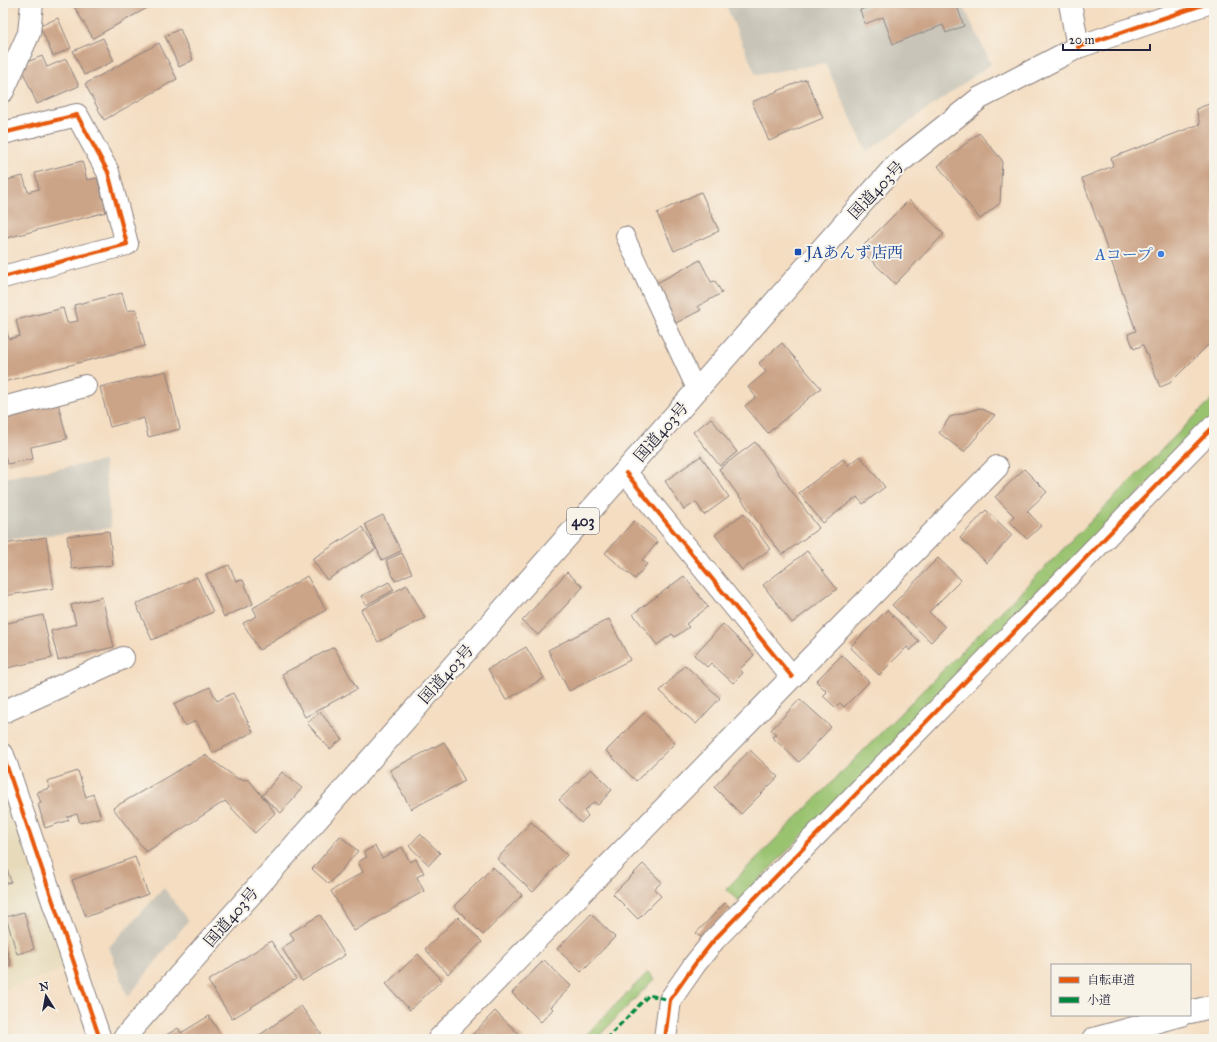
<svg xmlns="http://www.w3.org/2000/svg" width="1217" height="1042" font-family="'IM FELL Great Primer','Noto Serif JP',serif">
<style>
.built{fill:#e6daba}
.industrial{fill:#c8c4b8}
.green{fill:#9ac36f;stroke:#5e7255}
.building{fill:#cba386}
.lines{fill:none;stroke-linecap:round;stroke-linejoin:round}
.lane-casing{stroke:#8b807e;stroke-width:20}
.street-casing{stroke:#8b807e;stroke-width:24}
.secondary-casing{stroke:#8b807e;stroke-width:24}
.highway-casing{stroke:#8b807e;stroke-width:24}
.lane{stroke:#fff;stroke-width:18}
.street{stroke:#fff;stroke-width:22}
.secondary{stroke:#fff;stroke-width:22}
.highway{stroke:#fff;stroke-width:22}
.quiet{stroke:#00873e;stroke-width:3;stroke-dasharray:6 3;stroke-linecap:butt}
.cycleway-casing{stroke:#f7f3e8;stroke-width:6}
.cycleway{stroke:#e8590c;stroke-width:4}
.transit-dot{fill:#1a4fb4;stroke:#f7f3e8;stroke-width:1.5}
.shop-dot{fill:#3f7fe0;stroke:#f7f3e8;stroke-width:1.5}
.labels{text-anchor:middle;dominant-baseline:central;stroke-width:4;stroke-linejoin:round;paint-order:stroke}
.shield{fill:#f7f3e8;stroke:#62616f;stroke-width:1}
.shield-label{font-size:15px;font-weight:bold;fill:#22223b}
.street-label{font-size:16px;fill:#22223b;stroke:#f7f3e8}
.transit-label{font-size:16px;fill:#164399;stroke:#f7f3e8;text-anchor:start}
.shop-label{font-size:16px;fill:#366cbe;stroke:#f7f3e8;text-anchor:end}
</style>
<rect width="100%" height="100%" fill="#f7f3e8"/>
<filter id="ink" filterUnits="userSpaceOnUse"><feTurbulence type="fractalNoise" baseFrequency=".025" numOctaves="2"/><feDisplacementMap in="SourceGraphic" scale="8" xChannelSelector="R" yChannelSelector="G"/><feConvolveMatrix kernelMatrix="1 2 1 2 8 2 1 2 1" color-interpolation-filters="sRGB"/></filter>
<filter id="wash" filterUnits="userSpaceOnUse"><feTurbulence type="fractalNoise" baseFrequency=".012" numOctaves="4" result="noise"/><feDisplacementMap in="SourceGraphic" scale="16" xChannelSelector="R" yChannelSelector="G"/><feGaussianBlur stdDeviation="0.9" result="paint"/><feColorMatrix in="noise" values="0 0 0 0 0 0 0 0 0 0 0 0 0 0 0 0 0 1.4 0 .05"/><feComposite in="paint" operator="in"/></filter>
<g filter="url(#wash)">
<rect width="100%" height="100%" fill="#f4ddc1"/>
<g class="built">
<path d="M3,783L64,969L3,990Z"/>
<path d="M3,1004L13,1039H3Z"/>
</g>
<g class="industrial">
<path d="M725,3H962L991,64L867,152L825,63L756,75Z"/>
<path d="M104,461L111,528L3,540V478Z"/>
<path d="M164,888L188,921L128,997L109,947Z"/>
</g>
<g class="green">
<path d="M1214,397V417L738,901L726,889Z"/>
<path d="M648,972L654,979L596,1039H582Z"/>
</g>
<g id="blocks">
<g class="building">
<path d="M72,3H156L93,38Z"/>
<path d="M878,3H956L964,26L946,33L943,25L893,44L883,17L865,24L860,10Z"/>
<path d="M58,18L71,48L53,56L40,26Z"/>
<path d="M180,29L193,60L179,67L165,36Z"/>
<path d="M103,38L114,61L84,75L73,51Z"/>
<path d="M159,43L177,79L104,120L85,84Z"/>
<path d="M42,56L47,67L66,59L79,86L37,104L20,65Z"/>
<path d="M806,79L823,118L769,141L752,102Z"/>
<path d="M1214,102V339L1170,383L1160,387L1143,345L1134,349L1128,334L1136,331L1082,178L1113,166L1111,158L1200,124L1196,109Z"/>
<path d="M979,133L1002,160L1000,203L980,219L938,166Z"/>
<path d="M82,161L87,180L97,178L106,212L3,239V181L23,176L28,192L39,189L35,173Z"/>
<path d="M701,192L719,231L674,251L657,213Z"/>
<path d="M909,200L944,234L895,284L860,249Z"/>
<path d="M700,260L711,282L715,281L722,293L698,306L701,310L676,323L655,284Z"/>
<path d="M122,293L127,311L136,309L145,346L3,382V324L5,323L9,339L20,336L16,320L63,308L67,323L78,321L74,305Z"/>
<path d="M782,343L821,388L768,433L745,406L756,397L748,387L766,372L759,363Z"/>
<path d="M166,371L180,429L148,437L144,418L110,427L100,387Z"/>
<path d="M58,403L67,439L31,447L33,459L7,464L3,448V415Z"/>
<path d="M980,408L995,415L964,452L939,433L950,417Z"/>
<path d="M711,418L737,452L720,466L693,432Z"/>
<path d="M755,442L819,528L782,555L719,469Z"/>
<path d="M701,456L729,497L704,515L696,502L684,510L665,481Z"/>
<path d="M860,456L885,487L863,504L857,497L823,523L799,493L843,459L848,465Z"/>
<path d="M1024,469L1047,492L1027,511L1041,526L1027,539L1009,521L1014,516L995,497Z"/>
<path d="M986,510L1012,535L987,563L960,538Z"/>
<path d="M744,513L770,549L742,570L715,535Z"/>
<path d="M383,515L401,551L382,560L365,524Z"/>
<path d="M634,521L658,542L642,560L647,564L635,579L605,553Z"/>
<path d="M362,527L376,549L327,580L312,559Z"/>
<path d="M109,531L113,565L72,569L67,536Z"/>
<path d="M46,537L54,588L3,596V555H6L5,544Z"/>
<path d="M807,551L837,589L792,623L763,585Z"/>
<path d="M402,553L412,573L395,581L386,560Z"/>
<path d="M938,558L961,580L929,612L945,627L931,642L892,605Z"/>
<path d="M229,565L236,581L243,580L253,604L224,617L206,574Z"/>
<path d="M567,572L583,587L538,635L522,621Z"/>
<path d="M307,576L326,610L259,650L243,623L257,616L253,608Z"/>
<path d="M684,576L708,607L686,624L689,627L675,637L672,634L657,645L633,614Z"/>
<path d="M197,577L213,612L152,640L136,604Z"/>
<path d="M389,582L394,590L366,605L361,596Z"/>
<path d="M407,585L425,618L378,642L361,610Z"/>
<path d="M102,597L114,647L58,660L51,631L76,624L71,605Z"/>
<path d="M887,610L919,641L910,651L907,647L879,675L850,647Z"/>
<path d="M43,615L52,658L7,668L3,652V624Z"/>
<path d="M609,619L630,660L569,691L548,650Z"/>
<path d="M723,624L754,655L740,669L743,673L733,683L711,663L707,667L694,655Z"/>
<path d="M334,647L357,689L305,717L282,674Z"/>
<path d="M526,647L544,678L506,700L488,669Z"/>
<path d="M842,655L869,682L844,707L840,703L835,707L823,696L827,692L816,681Z"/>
<path d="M685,665L720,698L696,724L660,691Z"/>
<path d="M210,687L217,701L233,693L253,732L213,753L196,721L185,726L174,704Z"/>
<path d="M800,699L831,727L799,762L772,737L776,734L771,730Z"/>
<path d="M320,712L342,739L330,749L307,723Z"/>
<path d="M644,713L675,743L636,781L606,751Z"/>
<path d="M444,742L465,781L411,809L390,770Z"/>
<path d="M750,750L778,777L741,814L714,787Z"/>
<path d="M205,755L238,779L249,780L262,796L282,772L302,788L281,813L262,796L275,813L255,833L225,801L146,852L113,808Z"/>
<path d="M591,769L612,790L598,805L594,802L584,811L588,816L581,823L559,800Z"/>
<path d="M78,771L86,797L93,794L101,817L80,823L77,814L67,817L69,820L45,828L38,804L41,803L37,792L50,788L47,781Z"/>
<path d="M531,822L567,855L533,892L497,859Z"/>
<path d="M420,834L440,853L429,865L409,846Z"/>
<path d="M340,836L358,851L329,884L312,869Z"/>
<path d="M375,846L382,858L402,847L410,862L416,859L424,873L417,877L424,891L354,931L331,891L363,872L358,862L367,857L364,852Z"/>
<path d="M3,855L11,882L3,884Z"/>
<path d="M135,857L148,894L86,917L72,880Z"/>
<path d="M643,864L662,882L654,889L661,896L638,919L613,894Z"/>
<path d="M493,867L522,895L483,935L454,906Z"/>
<path d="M725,903L731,909L702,938L696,933Z"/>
<path d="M24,912L34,949L17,954L6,917Z"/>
<path d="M591,914L615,937L581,972L557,949Z"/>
<path d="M320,915L345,955L302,981L282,948L294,940L290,933Z"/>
<path d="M458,917L482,942L448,974L425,949Z"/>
<path d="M3,938L11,965L3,967Z"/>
<path d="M271,941L296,979L232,1019L208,981Z"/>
<path d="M418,954L442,980L410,1010L386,984Z"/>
<path d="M544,960L571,986L551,1007L553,1009L541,1022L512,993Z"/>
<path d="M301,1006L325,1039H254Z"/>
<path d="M495,1011L524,1039L469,1038Z"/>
<path d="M209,1016L223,1039H160L178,1028L181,1033Z"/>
</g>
</g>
</g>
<g filter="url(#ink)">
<use href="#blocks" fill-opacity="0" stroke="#8b807e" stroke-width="1"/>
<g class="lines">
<g class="lane-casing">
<path id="lane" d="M625,236L697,391"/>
</g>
<g class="street-casing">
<g id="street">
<path d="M3,91L29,33L32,3"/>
<path d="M3,133L77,115L108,172L127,244L3,277"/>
<path d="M3,408L85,386"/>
<path d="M626,473L792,677"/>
<path d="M3,712L123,658"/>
<path d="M3,755L100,1039"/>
<path d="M1190,1012L1214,1006"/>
<path d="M439,1039L997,467"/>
<path d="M665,1039L670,1000L695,964L715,939L1214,426"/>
<path d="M1093,1039L1181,1015"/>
</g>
</g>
<g class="secondary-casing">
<path id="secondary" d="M1078,47L1208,3"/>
</g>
<g class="highway-casing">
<path id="highway" d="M123,1039L896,165L980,98L1078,47L1070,3"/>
</g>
<use href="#lane" class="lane"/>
<use href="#street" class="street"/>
<use href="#secondary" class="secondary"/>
<use href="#highway" class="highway"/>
<path class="quiet" d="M606,1039L649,995L670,1000"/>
<g class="cycleway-casing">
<g id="cycleway">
<path d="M1078,47L1208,3"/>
<path d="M3,133L77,115L108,172L127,244L3,277"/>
<path d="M626,473L792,677"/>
<path d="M3,755L100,1039"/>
<path d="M665,1039L670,1000L695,964L715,939L1214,426"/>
</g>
</g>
<use href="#cycleway" class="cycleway"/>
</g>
</g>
<rect class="transit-dot" x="794" y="248" width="8" height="8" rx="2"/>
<circle class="shop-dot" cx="1161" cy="254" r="4"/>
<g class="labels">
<rect class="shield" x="567" y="508" width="32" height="26" rx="3"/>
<g class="shield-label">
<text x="583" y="521">403</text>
</g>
<g class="street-label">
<text transform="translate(876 190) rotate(-47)">国道403号</text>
<text transform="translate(661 432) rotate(-49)">国道403号</text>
<text transform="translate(446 674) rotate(-48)">国道403号</text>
<text transform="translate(231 917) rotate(-49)">国道403号</text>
</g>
<g class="transit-label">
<text x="806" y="252">JAあんず店西</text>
</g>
<g class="shop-label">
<text x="1153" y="254">Aコープ</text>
</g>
</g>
<rect width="1217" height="1042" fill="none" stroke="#f7f3e8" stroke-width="16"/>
<rect x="1051" y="964" width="140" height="52" fill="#f7f3e8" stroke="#a29fa3"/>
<rect x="1059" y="977" width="20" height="6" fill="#e8590c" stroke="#a29fa3"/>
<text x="1087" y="984" font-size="12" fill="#22223b">自転車道</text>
<rect x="1059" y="997" width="20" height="6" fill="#00873e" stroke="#a29fa3"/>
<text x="1087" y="1004" font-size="12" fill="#22223b">小道</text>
<g transform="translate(46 996) rotate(349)" stroke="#f7f3e8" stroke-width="3" paint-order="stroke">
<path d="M0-3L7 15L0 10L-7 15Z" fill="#22223b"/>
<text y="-6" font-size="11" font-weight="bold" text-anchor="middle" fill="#22223b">N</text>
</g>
<path d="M1063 44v6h87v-6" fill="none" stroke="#22223b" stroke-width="2"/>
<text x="1069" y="44" font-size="12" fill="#22223b" stroke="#f7f3e8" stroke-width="3" paint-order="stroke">20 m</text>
</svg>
